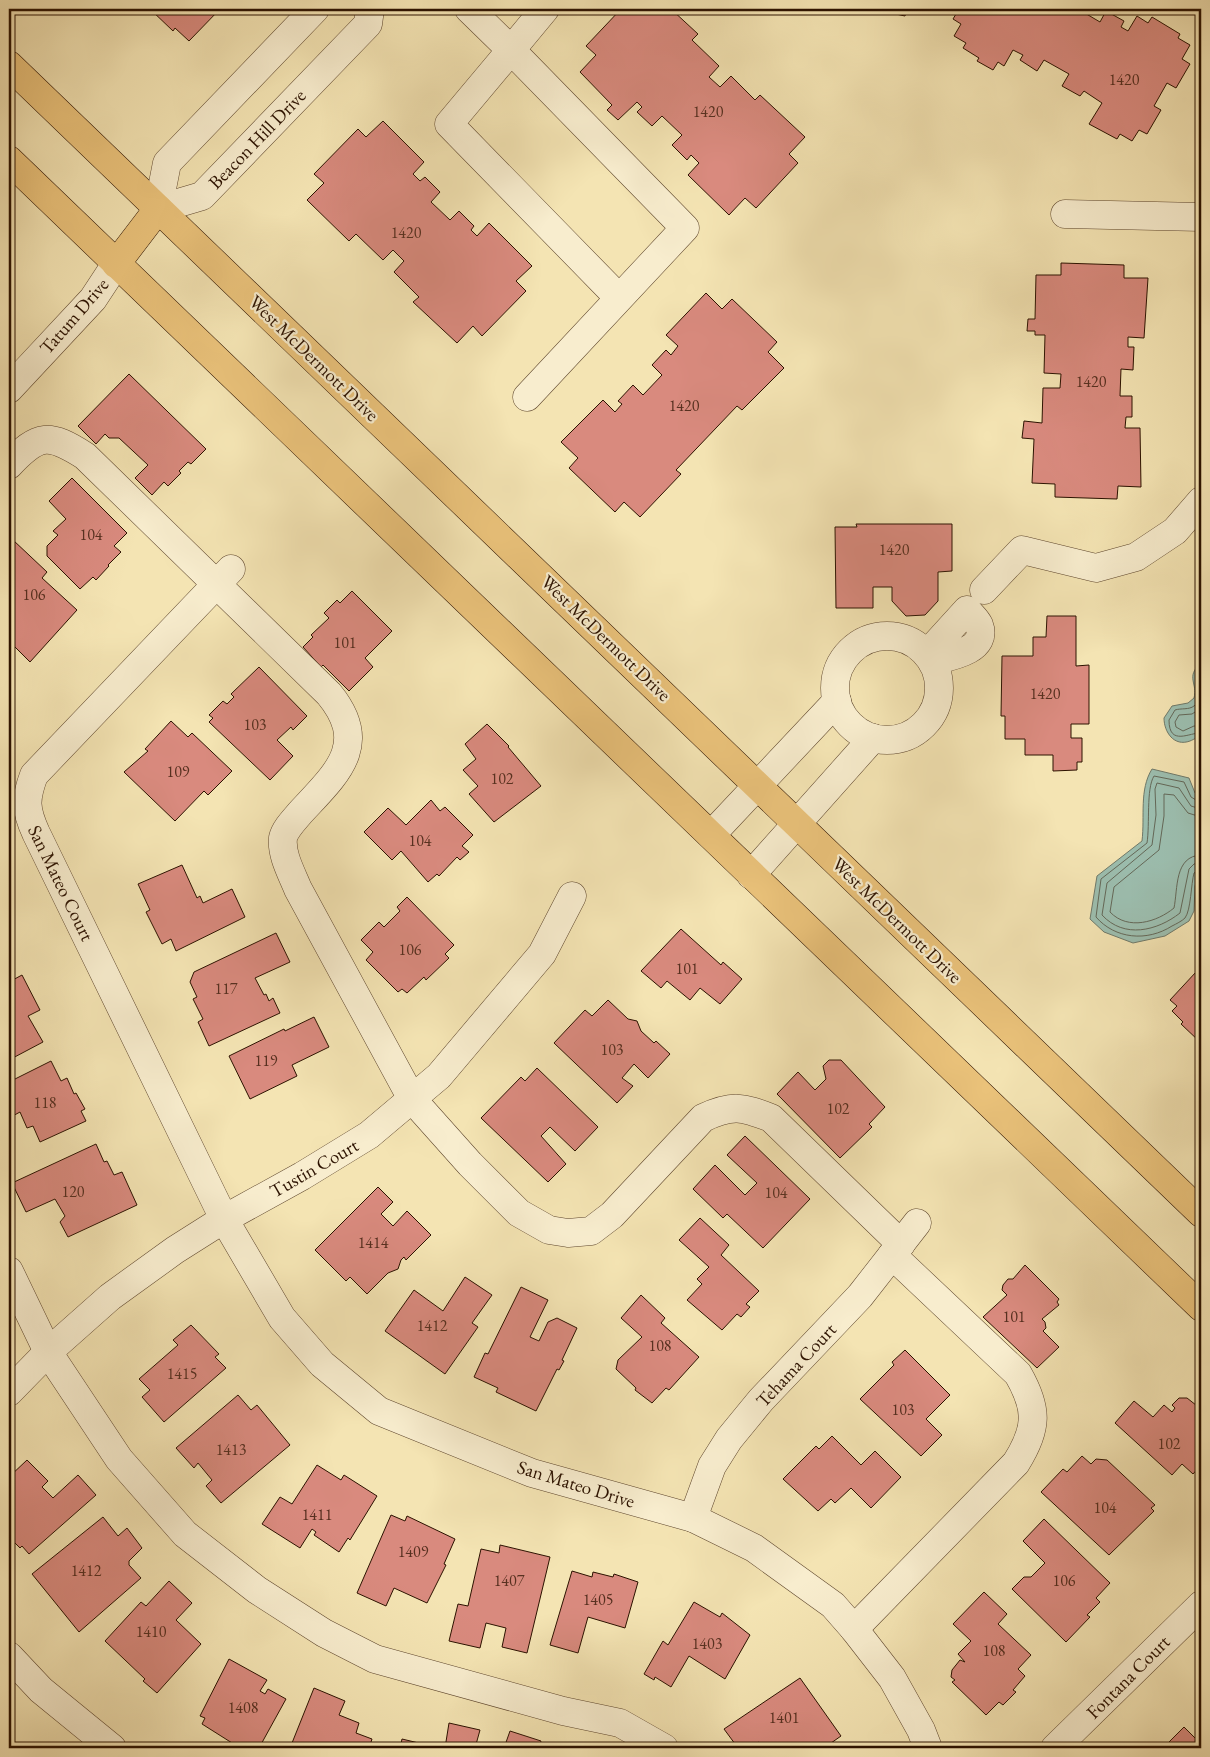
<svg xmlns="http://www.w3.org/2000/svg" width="1210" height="1757" font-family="'EB Garamond',serif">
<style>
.water{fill:#9cbeaf;stroke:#6f7969}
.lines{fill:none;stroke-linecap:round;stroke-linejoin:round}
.shore{stroke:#646858;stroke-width:1}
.building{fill:#d98a7e;stroke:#2c1200}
.minor-casing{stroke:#5e462d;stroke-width:29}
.major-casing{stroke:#2c1200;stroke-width:29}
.minor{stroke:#f8edce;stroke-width:28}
.major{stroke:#eac27a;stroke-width:28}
.labels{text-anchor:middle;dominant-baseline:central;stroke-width:4.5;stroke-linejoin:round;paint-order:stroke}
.number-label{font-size:16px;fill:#573020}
.street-label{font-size:19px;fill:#2c1200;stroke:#f8edce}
</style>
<rect width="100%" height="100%" fill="#f4e4b3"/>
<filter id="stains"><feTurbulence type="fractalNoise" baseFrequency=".004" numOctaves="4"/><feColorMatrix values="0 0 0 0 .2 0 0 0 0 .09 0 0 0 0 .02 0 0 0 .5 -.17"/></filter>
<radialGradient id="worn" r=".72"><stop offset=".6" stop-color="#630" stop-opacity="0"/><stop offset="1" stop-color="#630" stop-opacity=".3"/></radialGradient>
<g class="water">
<path d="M1201,663V738C1196,737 1195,739 1190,741C1174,747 1164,732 1164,718L1172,706L1188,703L1194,698C1198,683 1185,677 1201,663Z"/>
<path d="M1152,769L1189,778L1195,793L1201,799V866L1195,886L1194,911L1189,921L1165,936L1133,943L1104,932L1090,919L1097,876L1142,841C1145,816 1139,790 1152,769Z"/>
</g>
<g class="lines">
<g class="shore">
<path d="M1201,669C1192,681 1207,696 1194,706C1189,710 1181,708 1175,710L1169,720C1169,747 1190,732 1201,733"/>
<path d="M1201,708L1192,714L1179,715L1175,722L1176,727L1183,731L1194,726H1201"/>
<path d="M1201,803L1191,797L1184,782L1154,776C1146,789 1150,824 1147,843L1101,879L1096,917C1115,939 1147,942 1172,926C1176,924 1182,921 1185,918C1191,910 1191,884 1194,873L1201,869"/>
<path d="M1201,809L1191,806L1179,788L1157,783L1155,789L1156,815L1152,845L1107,883L1102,915C1124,939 1157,931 1180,913L1189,869L1194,864L1201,862"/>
<path d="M1201,817L1188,813L1174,795L1164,794V816L1159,850L1114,887L1110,912C1128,931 1157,922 1174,908C1178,889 1174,856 1201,855"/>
</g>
</g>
<g class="building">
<path d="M150,9H220L189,41L175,28L173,31Z"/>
<path d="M621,9H671L698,34L692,40L719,66L709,77L720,87L731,76L755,100L760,95L805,137L789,154L798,163L756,208L745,198L729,215L688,175L699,163L691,155L687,160L672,145L682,135L662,116L652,126L637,112L642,107L637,102L618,120L607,110L612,105L580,72L596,55L586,46Z"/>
<path d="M873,9H918L917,12L907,9L905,16Z"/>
<path d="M959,9H1078L1100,22L1106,11L1124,21L1121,27L1128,31L1137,16L1148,23L1152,17L1180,34L1178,38L1190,45L1182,59L1190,64L1176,88L1167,83L1154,106L1161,110L1147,134L1139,130L1132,141L1120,134L1117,139L1089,124L1102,103L1084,91L1080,96L1062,86L1069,74L1044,60L1037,71L1020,60L1023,55L1013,50L1004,66L998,62L993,70L977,61L979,58L963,48L966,43L954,36L961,24L953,19Z"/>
<path d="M383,121L424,162L413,174L420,181L425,177L440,192L431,202L450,220L459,211L474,226L471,230L477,236L489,223L532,266L516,281L526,291L482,336L473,326L457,343L413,302L419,297L394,272L404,261L393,250L383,260L356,234L349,241L307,200L324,183L314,174L358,129L366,137Z"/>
<path d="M1061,263L1124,265V278H1148L1144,338L1128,337V347H1134L1133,370L1121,369L1120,396H1132V417H1126L1125,428H1140L1141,487L1118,486L1117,499L1055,497V484L1032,483L1034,439L1022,438L1024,421L1042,423L1043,388H1060L1061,374L1044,373L1045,335H1035V331H1027L1028,319H1035L1036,275H1061Z"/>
<path d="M706,293L722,309L732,299L777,342L768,352L784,368L742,410L737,406L676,470L681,474L640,517L624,502L615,512L569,468L578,458L561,442L603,400L615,412L622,404L618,401L633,385L643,395L662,375L652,365L666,350L671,355L678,346L666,335Z"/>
<path d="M129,374L206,449L191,464L188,462L179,471L181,473L168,486L164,482L152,495L135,478L148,465L119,438H109L105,434L96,444L78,426Z"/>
<path d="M72,478L127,533L114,546L121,552L108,565L109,566L96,580L93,577L80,589L47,556V546L58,535L53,531L66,519L49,501Z"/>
<path d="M856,524H952V571L938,572V601L925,615L906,616L892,601V587H873V608H836L835,527H857Z"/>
<path d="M13,540L47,572L42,578L77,610L30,662L9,641V544Z"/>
<path d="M352,591L392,631L365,658L373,667L349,691L323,665L321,667L303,647L313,637L311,635L329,618L324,613L337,600L340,603Z"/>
<path d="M1047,616H1076V666L1089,665V724H1071V738H1082V762H1077V770L1053,771V755H1025V739H1005V716H1001L1002,656H1033V637H1046Z"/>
<path d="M259,667L307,716L293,730L291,727L277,740L293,756L270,780L209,722L213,718L209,715L223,701L227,704L234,697L231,694Z"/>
<path d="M171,721L188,737L192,733L232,771L208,795L204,791L175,821L124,772L148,751L145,749Z"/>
<path d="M487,724L509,746L508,747L541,786L494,822L469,794L478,786L463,770L476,759L465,744Z"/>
<path d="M431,800L440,811L445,807L473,835L462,846L469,852L460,860L457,857L439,876L437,874L428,882L401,851L392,860L364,832L388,808L406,825Z"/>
<path d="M182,865L197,898L200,896L203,903L232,889L245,917L176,951L171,939L162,944L146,912L150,910L138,884Z"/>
<path d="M407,897L454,945L445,954L449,958L426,980L424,977L407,993L402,989L398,992L366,960L373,952L361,940L379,922L384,927L400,911L397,907Z"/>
<path d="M681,929L721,965L723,962L742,979L720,1004L700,988L690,1000L667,981L661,988L641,971Z"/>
<path d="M276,933L290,962L255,978L264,995L266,994L269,1001L273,998L280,1013L209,1046L198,1022L203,1019L193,999L197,997L190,982L194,972Z"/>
<path d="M1196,972L1201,977V1052L1196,1047L1200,1042L1181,1024L1183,1022L1172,1011L1177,1006L1170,1000Z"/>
<path d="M22,975L40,1010L28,1016L43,1042L9,1060V982Z"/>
<path d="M608,1000L628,1019L637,1021L641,1031L654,1043L656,1041L670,1054L648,1078L634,1064L622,1078L633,1086L617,1103L554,1043L585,1010L592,1016Z"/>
<path d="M314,1017L329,1047L292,1065L297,1076L250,1099L229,1056L284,1029L285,1031Z"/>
<path d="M829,1060H841L885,1107L869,1124L872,1127L840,1158L777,1094L798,1072L815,1090L826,1079L823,1066Z"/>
<path d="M51,1061L61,1081L67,1078L74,1094L76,1093L85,1109L81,1111L86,1121L40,1142L33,1126L27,1128L20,1112L9,1118V1082Z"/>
<path d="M537,1068L598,1127L575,1151L550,1127L541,1136L566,1164L548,1182L481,1118L521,1077L525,1081Z"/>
<path d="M745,1136L810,1199L763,1248L727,1214L723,1218L693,1189L715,1165L745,1195L757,1183L727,1155Z"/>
<path d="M96,1144L104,1162L107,1161L114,1175L122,1172L137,1205L68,1237L60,1222L65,1216L55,1199L26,1212L12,1183Z"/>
<path d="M378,1187L393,1202L381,1214L393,1226L407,1211L431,1235L406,1260L404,1257L401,1260L398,1269L388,1273L367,1294L350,1277L346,1281L315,1250Z"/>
<path d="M700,1218L729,1245L721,1255L759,1291L746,1304L750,1307L741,1317L737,1314L722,1330L687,1300L702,1284L697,1279L709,1267L679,1240Z"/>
<path d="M1025,1265L1059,1299L1057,1302L1059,1305L1042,1319L1045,1322L1046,1328L1043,1331L1059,1347L1037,1368L983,1317L1007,1295L1002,1290L1003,1285L1008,1279H1013Z"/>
<path d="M465,1277L492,1295L472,1323L478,1327L445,1374L385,1331L414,1290L443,1311Z"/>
<path d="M521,1287L548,1300L530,1337L539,1341L548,1322L557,1318L577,1328L562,1360L564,1361L559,1370L557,1369L536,1411L496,1392L498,1388L474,1377L485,1353L488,1354Z"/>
<path d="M641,1295L665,1318L661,1323L699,1357L669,1390L666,1388L652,1403L635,1390L636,1388L616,1369L618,1360L642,1337L621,1318Z"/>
<path d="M191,1325L219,1354L215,1357L226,1368L164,1422L142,1397L150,1390L139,1379L178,1345L173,1340Z"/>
<path d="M905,1350L950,1395L926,1419L942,1435L921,1456L860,1399L894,1365L892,1362Z"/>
<path d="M238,1395L251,1410L257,1405L290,1445L221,1503L206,1486L212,1480L198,1463L194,1468L176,1448Z"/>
<path d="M1179,1398H1187L1201,1409V1465L1193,1474L1182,1464L1172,1475L1115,1423L1134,1401L1153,1417L1164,1405L1172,1412L1175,1408L1172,1405Z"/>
<path d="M832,1436L861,1465L875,1451L901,1477L871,1508L851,1488L835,1503L831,1499L818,1511L783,1479L816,1446L819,1449Z"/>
<path d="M1082,1456L1091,1464L1096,1459L1107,1460L1155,1505L1151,1508L1154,1511L1109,1555L1041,1492L1063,1469L1067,1472Z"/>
<path d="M27,1460L48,1481L42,1487L53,1498L78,1475L96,1495L29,1554L22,1546L20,1548L9,1537V1477Z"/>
<path d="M317,1465L341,1480L344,1475L377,1496L350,1540L348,1538L339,1552L314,1535L316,1532L312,1529L300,1548L262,1524L280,1497L292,1504Z"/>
<path d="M391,1515L405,1521L407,1516L455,1539L444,1564L446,1565L427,1603L394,1588L386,1606L357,1593Z"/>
<path d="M103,1517L118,1536L127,1528L142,1548L129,1561V1565L141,1578L79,1632L32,1574Z"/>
<path d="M1044,1519L1110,1583L1096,1598L1100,1602L1087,1615L1090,1617L1066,1642L1012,1589L1024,1577H1031L1045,1563L1023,1541Z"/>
<path d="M500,1545L550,1557L527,1653L502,1647L506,1628L486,1623L480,1648L449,1641L458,1604L468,1606L481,1549L499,1553Z"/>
<path d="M572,1571L592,1577L593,1572L613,1577L614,1574L638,1582L625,1628L588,1617L578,1653L550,1645Z"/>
<path d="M169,1581L192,1603L176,1620L201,1644L157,1693L143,1681L145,1679L105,1641L141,1602L146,1606Z"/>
<path d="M984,1592L1007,1614L998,1624L1031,1655L1018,1669L1025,1676L1013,1690L1016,1692L1003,1705L999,1702L986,1715L952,1682L955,1680L951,1677L952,1670L960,1660L965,1662L958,1654L971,1641L953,1624Z"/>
<path d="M694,1602L720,1617L722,1613L750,1635L725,1679L689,1656L671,1687L655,1677L654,1680L644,1674L663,1641L668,1645Z"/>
<path d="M229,1659L267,1680L260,1691L265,1694L268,1689L286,1699L259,1748H240L202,1724L205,1718L200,1716Z"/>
<path d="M800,1678L841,1736L824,1748H764L759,1742L750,1748H738L724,1729Z"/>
<path d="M314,1688L345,1701L339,1715L359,1723L356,1733L372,1739L369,1748H290Z"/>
<path d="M449,1723L480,1730L475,1748H445Z"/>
<path d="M1184,1727L1201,1744V1748H1163Z"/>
<path d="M510,1731L541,1741L539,1748H504Z"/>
<path d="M402,1739L427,1745V1748H400Z"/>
</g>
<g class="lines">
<g class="minor-casing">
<g id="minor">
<path d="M315,9L167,163L158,209L202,196L368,24L370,9"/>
<path d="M469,9L511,50L545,9"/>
<path d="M1065,214L1201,217"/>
<path d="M9,389L93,299L116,264"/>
<path d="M527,397L685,228L511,50L449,124L618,297"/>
<path d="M9,465C39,433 49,433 85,456L329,694C371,745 336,774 300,813C295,819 285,829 283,838C281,855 292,874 298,889L412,1099L470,1164L519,1213L549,1230L568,1233L591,1231L612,1215L703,1118C733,1104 742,1107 771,1118L901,1244"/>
<path d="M231,569L34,775C25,799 25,809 36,833L224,1219L282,1318L322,1364L379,1411L532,1473L693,1518L754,1548L833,1605L854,1629L892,1678L921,1730L928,1748"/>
<path d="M984,590L1022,550L1096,568L1136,557L1175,531L1201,501"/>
<circle cx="887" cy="688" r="52"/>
<path d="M927,654L967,610C970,614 977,620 979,625C989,651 948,657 932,661"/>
<path d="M711,835L837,701"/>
<path d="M751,875L873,738"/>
<path d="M9,1271L48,1352L119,1459L185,1534L257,1590L324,1633L375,1659L563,1711L620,1723L664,1748"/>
<path d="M9,1392L48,1352L110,1297L175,1250L224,1219L302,1176L369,1135L439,1076L542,954L572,896"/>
<path d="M693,1518L712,1466L729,1439L761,1400L860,1296L917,1223"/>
<path d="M854,1629L1016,1463C1038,1428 1038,1409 1018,1374L892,1255"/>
<path d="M9,1656L41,1690L112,1748"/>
<path d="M1055,1748L1201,1605"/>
</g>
</g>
<g class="major-casing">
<g id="major">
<path d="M9,65L1201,1213"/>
<path d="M9,160L1201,1307"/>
<path d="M116,264L158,209"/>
</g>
</g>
<use href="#minor" class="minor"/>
<use href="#major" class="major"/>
</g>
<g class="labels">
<g class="number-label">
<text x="1124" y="79">1420</text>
<text x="708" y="111">1420</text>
<text x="406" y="232">1420</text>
<text x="1091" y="381">1420</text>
<text x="684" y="405">1420</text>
<text x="91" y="534">104</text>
<text x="894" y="549">1420</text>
<text x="34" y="594">106</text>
<text x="345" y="642">101</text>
<text x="1045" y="693">1420</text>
<text x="255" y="724">103</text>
<text x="178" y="771">109</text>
<text x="502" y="778">102</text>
<text x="420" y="840">104</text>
<text x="410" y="949">106</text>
<text x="687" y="968">101</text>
<text x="226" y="988">117</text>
<text x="612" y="1049">103</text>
<text x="266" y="1060">119</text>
<text x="45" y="1102">118</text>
<text x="838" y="1108">102</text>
<text x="73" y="1191">120</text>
<text x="776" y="1192">104</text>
<text x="373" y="1242">1414</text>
<text x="1014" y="1316">101</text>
<text x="432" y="1325">1412</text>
<text x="660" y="1345">108</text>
<text x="182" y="1373">1415</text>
<text x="903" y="1409">103</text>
<text x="1169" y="1443">102</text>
<text x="231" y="1449">1413</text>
<text x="1105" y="1507">104</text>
<text x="317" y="1514">1411</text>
<text x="413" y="1551">1409</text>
<text x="86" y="1570">1412</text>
<text x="509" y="1580">1407</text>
<text x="1064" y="1580">106</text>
<text x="598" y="1599">1405</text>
<text x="151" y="1631">1410</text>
<text x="707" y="1643">1403</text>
<text x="994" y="1650">108</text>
<text x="243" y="1707">1408</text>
<text x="784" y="1717">1401</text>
</g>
<g class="street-label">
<text transform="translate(257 139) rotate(-46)">Beacon Hill Drive</text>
<text transform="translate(74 316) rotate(-49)">Tatum Drive</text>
<text transform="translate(314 358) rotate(44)">West McDermott Drive</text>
<text transform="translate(606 638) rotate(44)">West McDermott Drive</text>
<text transform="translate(61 883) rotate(64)">San Mateo Court</text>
<text transform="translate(897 920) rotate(44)">West McDermott Drive</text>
<text transform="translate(314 1168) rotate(-30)">Tustin Court</text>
<text transform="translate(796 1365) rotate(-47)">Tehama Court</text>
<text transform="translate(576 1484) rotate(17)">San Mateo Drive</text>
<text transform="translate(1128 1677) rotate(-45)">Fontana Court</text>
</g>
</g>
<rect width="1210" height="1757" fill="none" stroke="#f4e4b3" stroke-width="30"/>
<rect x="10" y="10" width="1190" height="1737" fill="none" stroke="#2c1200" stroke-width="2.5"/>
<rect x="15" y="15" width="1180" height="1727" fill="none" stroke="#2c1200"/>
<rect width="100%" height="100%" filter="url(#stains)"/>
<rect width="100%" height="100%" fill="url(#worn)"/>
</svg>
